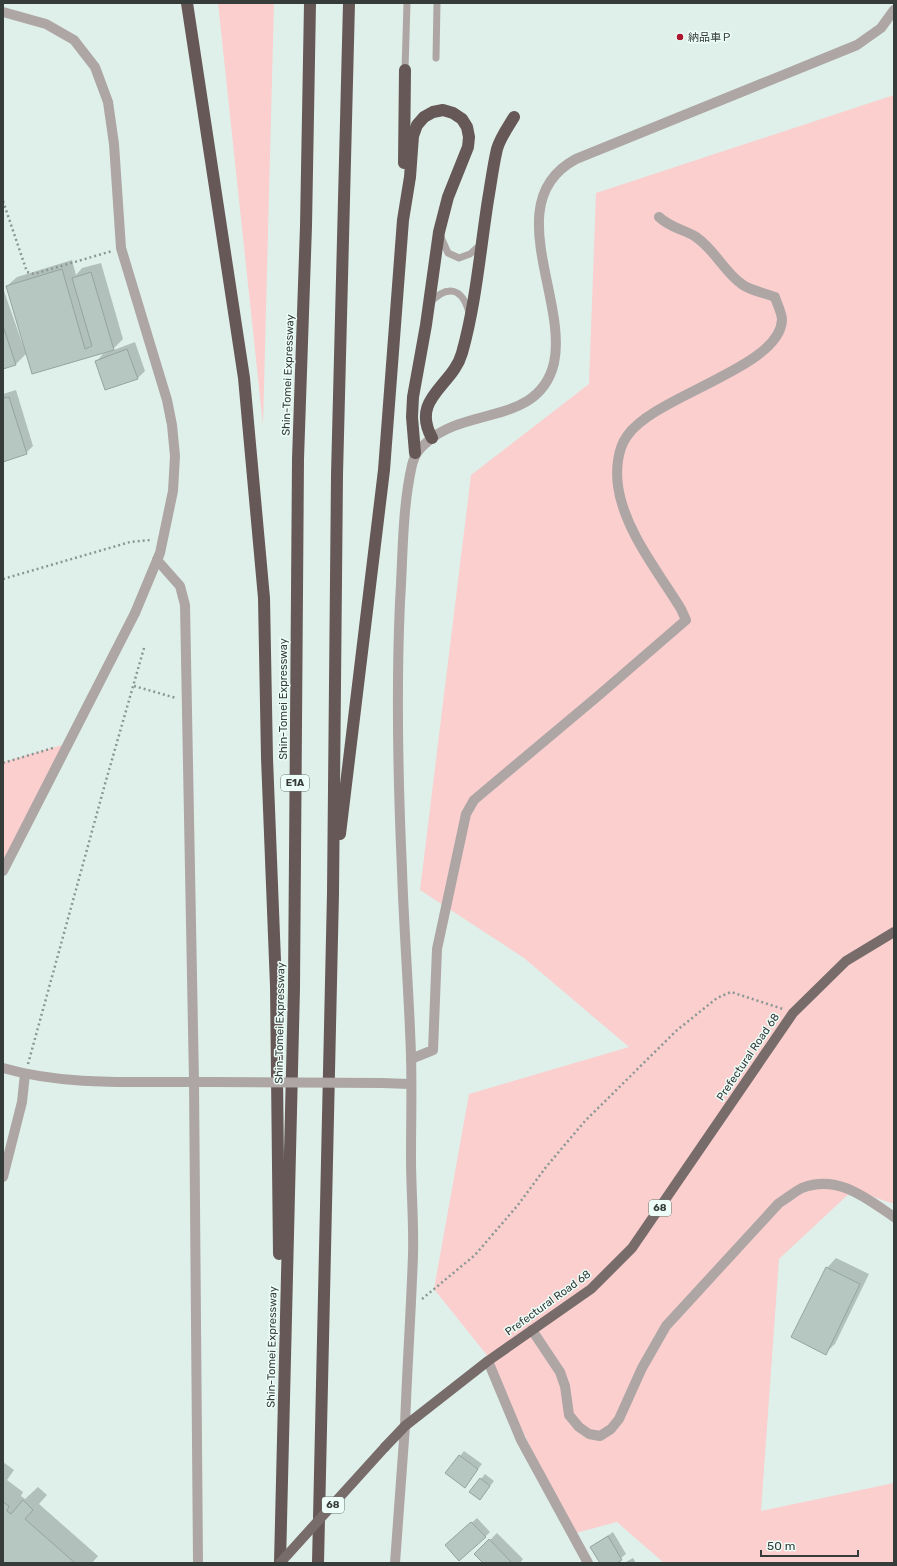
<svg xmlns="http://www.w3.org/2000/svg" width="897" height="1566" font-family="Rubik,'Noto Sans JP',sans-serif">
<style>
.green{fill:#facfce}
.shadow{fill:#0003}
.building{fill:#b6c6c1;stroke:#95a4a0}
.lines{fill:none;stroke-linecap:round;stroke-linejoin:round}
.path{stroke:#8a9793;stroke-width:2.5;stroke-dasharray:2 3;stroke-linecap:butt}
.service{stroke:#ada6a5;stroke-width:7}
.minor{stroke:#ada6a5;stroke-width:10}
.tertiary{stroke:#ada6a5;stroke-width:10}
.primary{stroke:#786c6b;stroke-width:10}
.motorway{stroke:#665857;stroke-width:12}
.tertiary-bridge{stroke:#ada6a5;stroke-width:10}
.primary-bridge{stroke:#786c6b;stroke-width:10}
.poi-dot{fill:#ab162e;stroke:#edfdf8;stroke-width:1.5}
.labels{text-anchor:middle;dominant-baseline:central;stroke-width:3;stroke-linejoin:round;paint-order:stroke}
.shield{fill:#edfdf8;stroke:#6c7673;stroke-width:1}
.shield-label{font-size:10px;font-weight:bold;fill:#353c3a}
.poi-label{font-size:11px;fill:#353c3a;stroke:#edfdf8;text-anchor:start}
.street-label{font-size:11px;fill:#353c3a;stroke:#edfdf8}
</style>
<rect width="100%" height="100%" fill="#dff0eb"/>
<g class="green">
<path d="M218,3H274L263,425Z"/>
<path d="M894,95V1204L853,1190L779,1259L761,1511L894,1483V1563H664L617,1522L572,1534L486,1354L434,1289L469,1094L629,1047L524,958L420,890L471,475L589,384L596,193Z"/>
<path d="M62,745L3,869V762Z"/>
</g>
<g class="shadow">
<path d="M72,260L76,275L82,268L101,263L123,339L112,350L33,373L7,286L17,277Z"/>
<path d="M3,288L26,354L16,364L3,368Z"/>
<path d="M135,342L145,371L138,378L96,362L103,354Z"/>
<path d="M16,390L33,446L26,453L3,458V394Z"/>
<path d="M836,1258L869,1274L835,1344L825,1353L827,1268Z"/>
<path d="M464,1451L482,1464L465,1486L447,1473Z"/>
<path d="M3,1462L14,1470L7,1480L23,1492L21,1496L25,1499L38,1487L47,1495L39,1504L98,1556L92,1563H3Z"/>
<path d="M485,1474L494,1481L480,1499L471,1492Z"/>
<path d="M477,1518L490,1532L485,1537L451,1541Z"/>
<path d="M613,1532L626,1554L615,1563H601L591,1547Z"/>
<path d="M497,1533L523,1559L520,1563H482L483,1562L476,1554Z"/>
<path d="M633,1558L636,1563H624Z"/>
</g>
<g class="building">
<path d="M62,269L85,349L92,346L72,278L91,272L114,350L32,374L6,286Z"/>
<path d="M3,326L16,365L3,369Z"/>
<path d="M127,349L138,379L105,390L95,361Z"/>
<path d="M9,397L27,454L3,462V398Z"/>
<path d="M826,1267L860,1284L826,1355L791,1337Z"/>
<path d="M459,1455L478,1469L465,1488L445,1473Z"/>
<path d="M480,1478L490,1486L480,1500L469,1492Z"/>
<path d="M23,1500L33,1510L25,1519L75,1563H3V1502L9,1506L7,1511L11,1514Z"/>
<path d="M471,1522L486,1537L459,1561L445,1545Z"/>
<path d="M608,1536L622,1560L617,1563H600L590,1547Z"/>
<path d="M489,1539L512,1563H481L482,1562L474,1554Z"/>
</g>
<g class="lines">
<g class="path">
<path d="M3,201L27,272L34,274L112,251"/>
<path d="M3,579L130,542L151,540"/>
<path d="M134,686L176,698"/>
<path d="M3,763L53,748"/>
<path d="M28,1064L105,784L144,648"/>
<path d="M422,1299L475,1255L518,1205L546,1167L585,1121L676,1031L717,998L731,992L783,1009"/>
</g>
<g class="service">
<path d="M436,58L437,3"/>
<path d="M405,70L407,3"/>
<path d="M440,235L448,253L459,258L470,254L480,245"/>
<path d="M430,303C448,283 463,289 469,313"/>
</g>
<g class="minor">
<path d="M3,871L135,613"/>
<path d="M411,1059L433,1050L437,949L466,814L474,800L598,696L686,620L681,609C659,573 624,530 618,486C616,471 617,450 627,436C655,395 780,368 782,320C782,313 777,304 775,297C765,293 752,291 743,285C725,273 715,250 696,237C684,229 672,229 659,217"/>
<path d="M3,1177L22,1102L25,1074"/>
<path d="M532,1330L560,1372L565,1386L569,1415L579,1427L589,1434L600,1436L611,1429L619,1419L642,1368L666,1326L779,1203C786,1199 794,1192 802,1188C838,1174 866,1198 894,1217"/>
<path d="M488,1361L521,1440L588,1563"/>
<path d="M395,1563L405,1426"/>
</g>
<g class="tertiary">
<path d="M3,12L46,24L74,40L95,67L108,102L114,144L121,248L167,400L172,425L175,456L173,491L160,553L135,613"/>
<path d="M157,560L180,586L185,605L194,1082L198,1563"/>
<path d="M3,1068C69,1087 141,1081 209,1082"/>
<path d="M382,1083L410,1084"/>
<path d="M405,1426C407,1369 411,1312 413,1255C414,1223 411,1190 411,1158C411,1124 412,1089 411,1055C409,993 404,932 402,870C398,781 396,691 400,602C403,557 402,509 412,465C415,454 418,450 426,443C465,406 539,426 554,363C568,299 499,200 576,159L857,45L881,28L894,10"/>
</g>
<path class="primary" d="M385,1447L405,1426L488,1361L591,1289L632,1248L793,1013L846,961L894,932"/>
<g class="motorway">
<path d="M187,3L244,378L264,598L267,758L276,986L279,1254"/>
<path d="M404,163L405,70"/>
<path d="M432,438C410,398 453,386 462,353C476,303 480,251 488,200C491,183 493,166 497,149C500,138 508,127 514,117"/>
<path d="M340,834L384,470L403,220L410,177L413,136L417,125L424,117L433,112L443,110L453,113L462,119L467,127L469,137L468,147L448,197L439,232L426,325L413,397L412,417L415,453"/>
<path d="M280,1563L294,988L298,459L306,226L310,3"/>
<path d="M318,1563L333,893L337,475L349,3"/>
</g>
<path class="tertiary-bridge" d="M209,1082L382,1083"/>
<path class="primary-bridge" d="M280,1563L385,1447"/>
</g>
<circle class="poi-dot" cx="680" cy="37" r="4"/>
<g class="labels">
<g class="shield">
<rect x="281" y="775" width="28" height="16" rx="3"/>
<rect x="649" y="1200" width="22" height="16" rx="3"/>
<rect x="322" y="1497" width="22" height="16" rx="3"/>
</g>
<g class="shield-label">
<text x="295" y="783">E1A</text>
<text x="660" y="1208">68</text>
<text x="333" y="1505">68</text>
</g>
<g class="poi-label">
<text x="688" y="37">納品車Ｐ</text>
</g>
<g class="street-label">
<text transform="translate(288 375) rotate(-88)">Shin-Tomei Expressway</text>
<text transform="translate(283 699) rotate(-90)">Shin-Tomei Expressway</text>
<text transform="translate(280 1023) rotate(-89)">Shin-Tomei Expressway</text>
<text transform="translate(748 1057) rotate(-56)">Prefectural Road 68</text>
<text transform="translate(548 1303) rotate(-36)">Prefectural Road 68</text>
<text transform="translate(272 1347) rotate(-89)">Shin-Tomei Expressway</text>
</g>
</g>
<rect width="897" height="1566" fill="none" stroke="#353c3a" stroke-width="8"/>
<path d="M761 1550v6h97v-6" fill="none" stroke="#353c3a" stroke-width="2"/>
<text x="767" y="1550" font-size="12" fill="#353c3a" stroke="#edfdf8" stroke-width="3" paint-order="stroke">50 m</text>
</svg>
